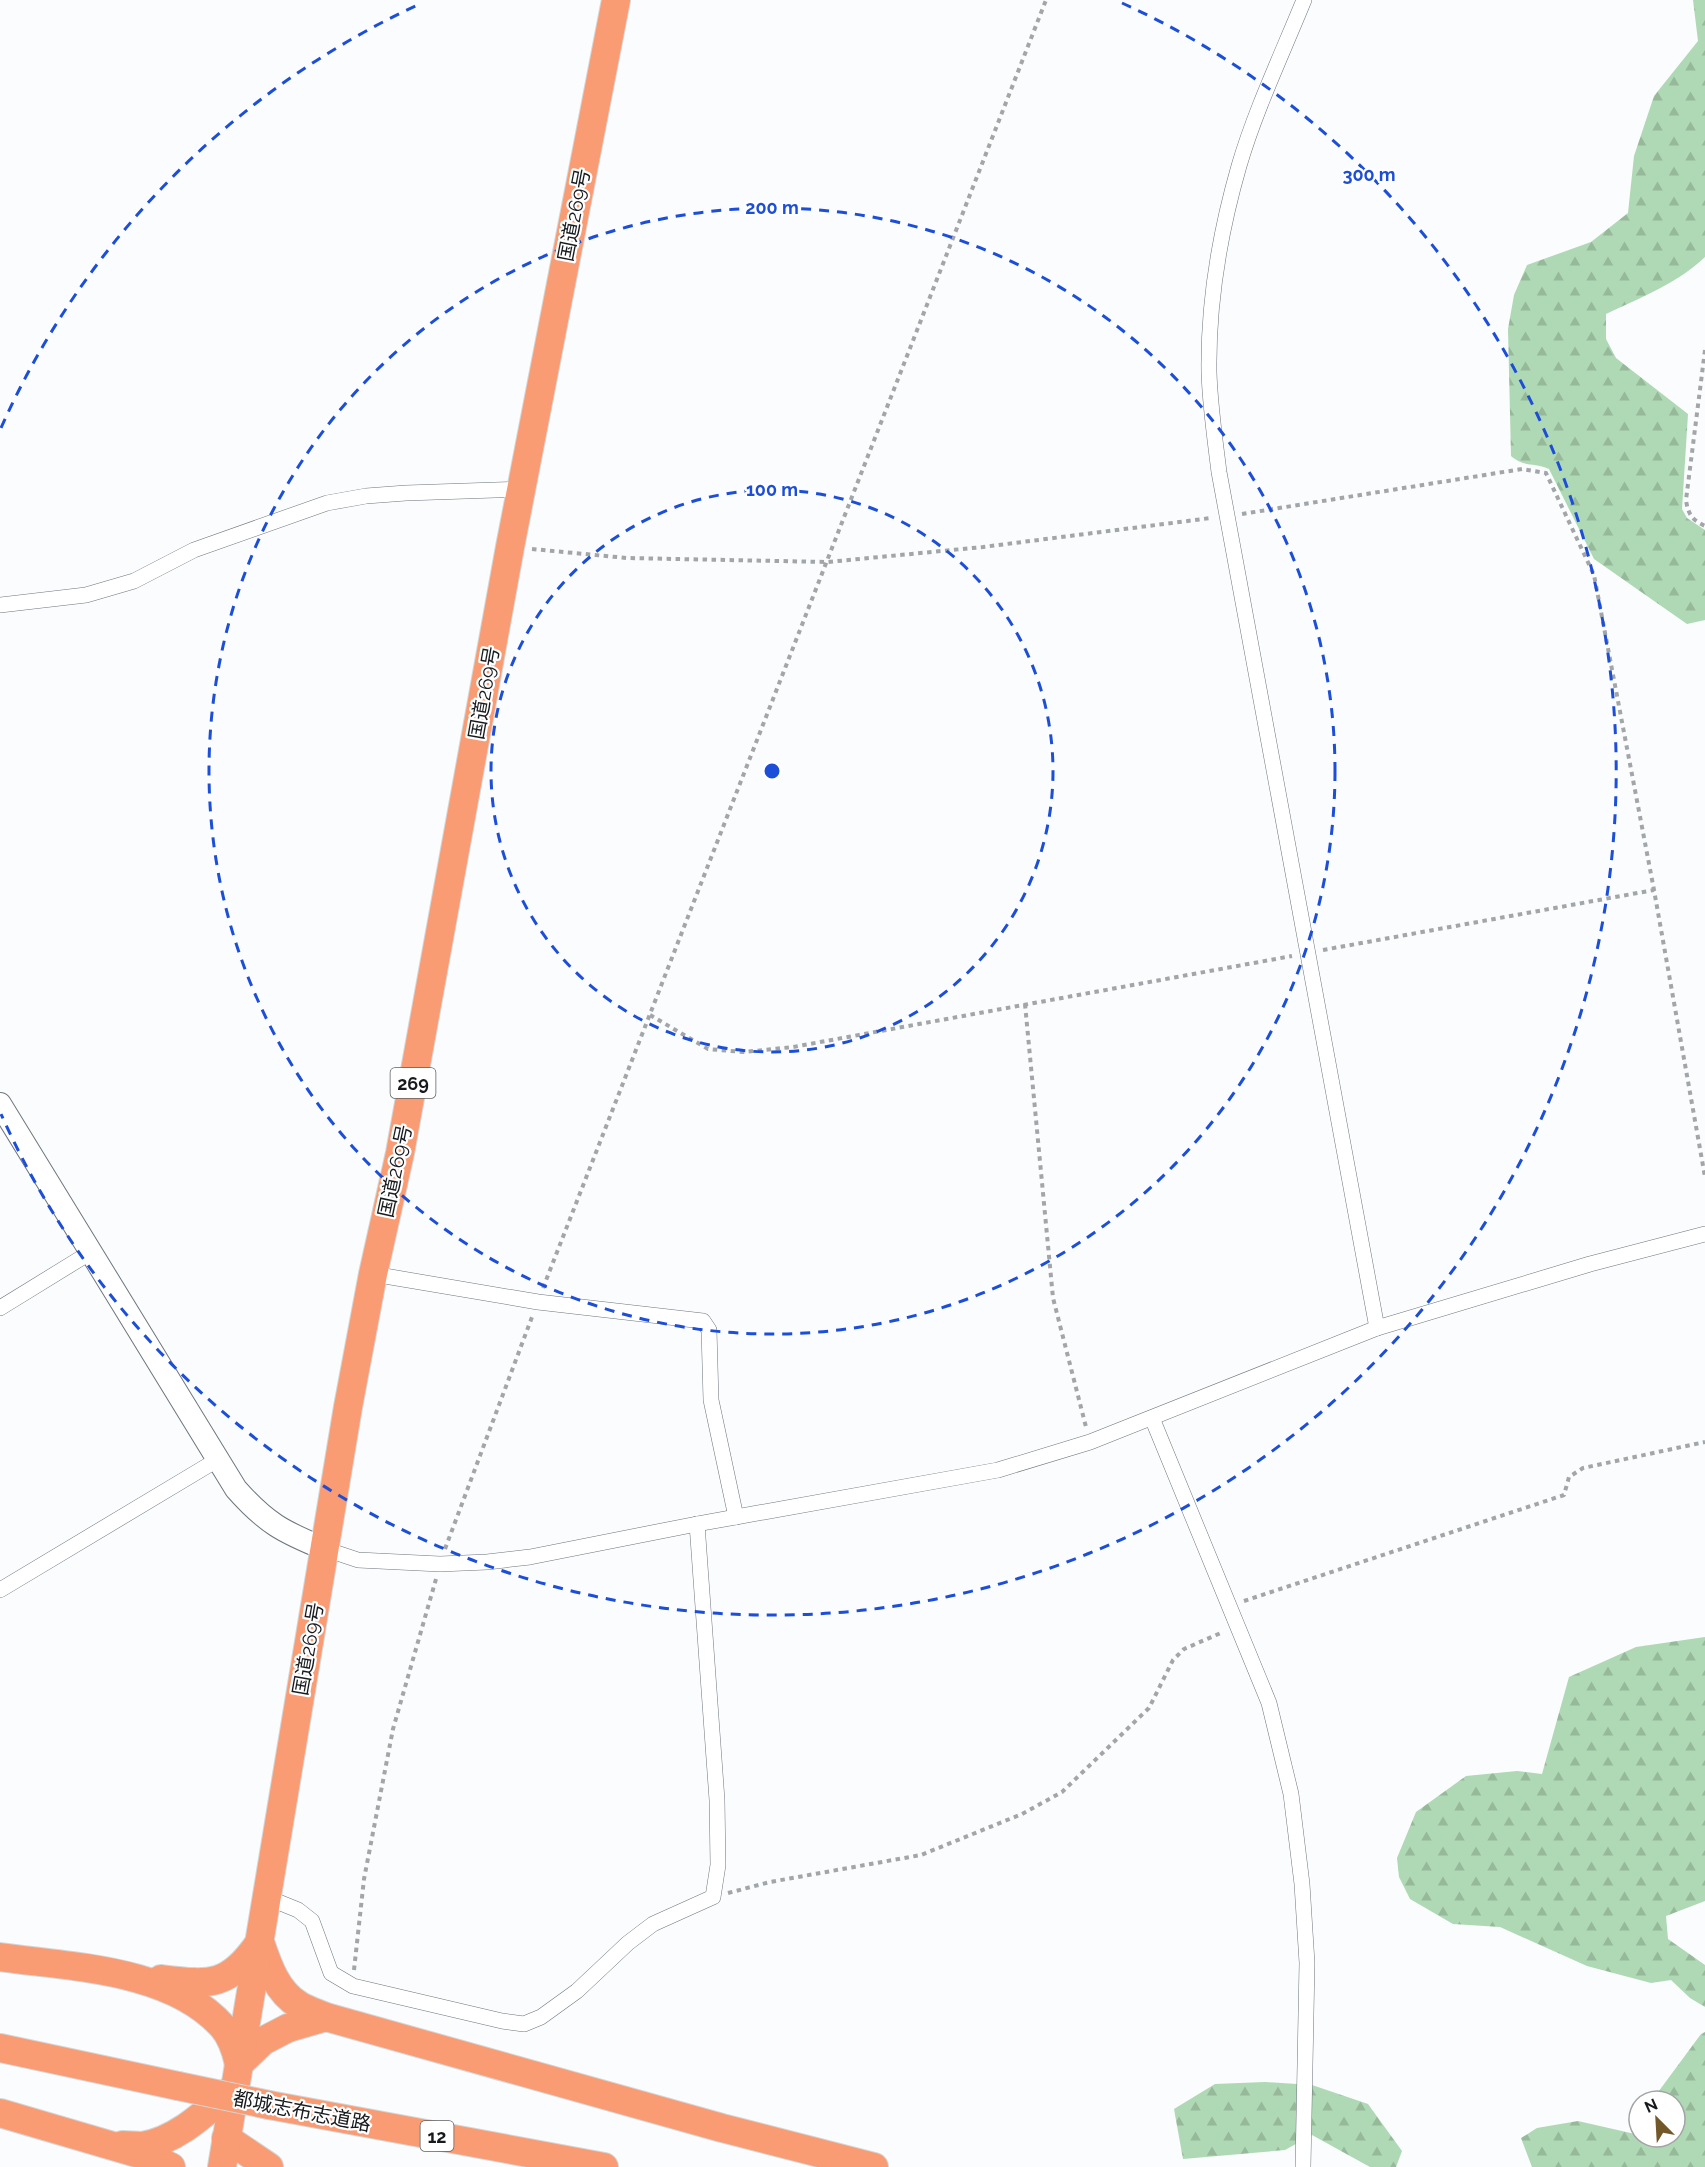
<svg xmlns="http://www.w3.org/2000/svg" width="1705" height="2167" font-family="Raleway,'Noto Sans JP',sans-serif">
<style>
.forest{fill:url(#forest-firs)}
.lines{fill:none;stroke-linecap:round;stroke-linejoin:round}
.street-casing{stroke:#6e767e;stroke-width:16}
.secondary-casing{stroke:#6e767e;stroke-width:24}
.highway-casing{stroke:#d5d6d6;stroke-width:30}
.path{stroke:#a3a6a8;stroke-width:4;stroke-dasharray:4.5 4.5;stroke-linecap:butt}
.street{stroke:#fff;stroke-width:15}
.secondary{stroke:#fff;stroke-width:22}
.highway{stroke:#f99b73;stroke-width:28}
.highway-bridge-casing{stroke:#d5d6d6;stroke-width:30;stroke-linecap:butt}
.highway-bridge{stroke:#f99b73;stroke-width:28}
.ring{fill:none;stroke:#1d4ed8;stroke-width:3;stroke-dasharray:10 8}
.labels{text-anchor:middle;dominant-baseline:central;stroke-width:4.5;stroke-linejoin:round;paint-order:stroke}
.shield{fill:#fff;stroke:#5d5f62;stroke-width:1.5}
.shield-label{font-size:18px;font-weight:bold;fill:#181b1e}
.street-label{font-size:20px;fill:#181b1e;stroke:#fff}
.centre{fill:#1d4ed8;stroke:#fff;stroke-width:3}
.ring-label{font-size:18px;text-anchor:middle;font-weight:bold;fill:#1d4ed8;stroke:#fff;stroke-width:4.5;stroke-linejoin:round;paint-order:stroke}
</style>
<defs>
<pattern id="forest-firs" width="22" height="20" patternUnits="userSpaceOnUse" patternTransform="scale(1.5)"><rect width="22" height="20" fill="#afd8b4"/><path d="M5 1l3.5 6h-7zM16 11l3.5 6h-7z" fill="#96b99a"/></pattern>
</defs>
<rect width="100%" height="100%" fill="#fafcfe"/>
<g class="forest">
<path d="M1693,0H1705V257C1678,283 1640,298 1606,314V339L1616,358L1688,414L1682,509L1687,518L1705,530V620L1687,624L1594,559L1549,469C1534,462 1525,468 1511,456L1508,329L1514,295L1527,265L1591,242L1628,213L1634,156L1654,96L1698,41Z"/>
<path d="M1705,1637V1901L1666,1916L1668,1939L1705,1965V2007L1690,1998L1671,1980L1651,1983L1587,1966L1500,1927L1453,1924L1410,1899L1399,1877L1397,1858L1416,1812L1466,1776L1517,1771L1542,1774L1569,1677L1636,1647Z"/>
<path d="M1705,2032V2167H1532L1521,2138L1537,2128L1578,2121L1635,2134L1639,2133V2137H1675V2101H1652L1653,2099L1701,2034Z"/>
<path d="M1265,2082L1312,2085L1368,2104L1402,2151L1396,2167H1370L1312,2135L1285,2150L1183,2159L1174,2109L1215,2084Z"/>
</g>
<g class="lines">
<g class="street-casing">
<g id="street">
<path d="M1304,0C1282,54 1255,111 1239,166C1220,232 1208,303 1209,372C1210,406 1215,439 1219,472L1377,1328"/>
<path d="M0,605L86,595L134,581L194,550L327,503L366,496L406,493L522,489"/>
<path d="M373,1274L538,1302L703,1321L709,1330L711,1400L736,1517"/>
<path d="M0,1308L91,1252"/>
<path d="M1152,1418L1269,1703L1291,1794L1302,1884L1307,1963L1303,2167"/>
<path d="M325,1549L358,1560L440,1564L487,1562L530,1557L697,1524L998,1470L1090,1442L1377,1328L1590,1264L1705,1234"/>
<path d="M0,1590L217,1460"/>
<path d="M266,1897L298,1910L312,1921L331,1973L353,1986L502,2021L524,2024L541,2017L577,1991L628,1943L653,1924L713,1897L718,1865L717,1800L697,1524"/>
</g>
</g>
<g class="secondary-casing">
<path id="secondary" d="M0,1104L236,1489C266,1523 283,1532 325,1549"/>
</g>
<g class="highway-casing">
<g id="highway">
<path d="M260,1942C268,1966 277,1992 299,2005C307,2010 317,2013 326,2017L722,2128L874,2167"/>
<path d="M0,1957C71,1967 172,1969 223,2027C232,2037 236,2051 239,2064L263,2041L288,2028L326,2017"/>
<path d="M161,1979C212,1985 228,1987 260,1942"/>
<path d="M0,2048L178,2086"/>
<path d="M269,2105L604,2167"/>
<path d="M0,2113L150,2157L171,2167"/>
<path d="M226,2138L269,2167"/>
<path d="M123,2145C129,2145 136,2146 142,2146C179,2140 208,2110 235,2087"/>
<path d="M222,2167L348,1407L373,1274L400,1153L510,547L616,0"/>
</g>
</g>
<g class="path">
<path d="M1705,350L1686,500C1688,514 1692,520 1705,526"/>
<path d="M1242,514L1522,469L1546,473L1594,575L1654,890L1705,1177"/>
<path d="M532,549L627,558L828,562L983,547L1211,518"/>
<path d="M1323,950L1654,890"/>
<path d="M1025,1004L1053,1298L1086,1427"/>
<path d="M650,1015L708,1049L744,1052L793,1047L1292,956"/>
<path d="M543,1288L1046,0"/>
<path d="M445,1549L532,1317"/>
<path d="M1244,1601L1564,1495L1569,1477L1583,1468L1705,1442"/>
<path d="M728,1893L770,1882L921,1855L1022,1814L1062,1792L1149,1708L1173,1660L1184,1649L1223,1632"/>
<path d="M354,1970L364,1879L393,1729L436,1579"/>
</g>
<use href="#street" class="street"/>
<use href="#secondary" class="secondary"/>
<use href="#highway" class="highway"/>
<g class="highway-bridge-casing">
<path id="highway-bridge" d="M178,2086L269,2105"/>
</g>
<use href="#highway-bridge" class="highway-bridge"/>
</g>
<g class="ring">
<circle cx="772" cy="771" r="281"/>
<circle cx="772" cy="771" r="563"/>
<path d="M1 428A844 844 0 0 1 422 3M1122 3A844 844 0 1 1 1 1114"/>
</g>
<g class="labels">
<g class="shield">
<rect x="390.5" y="1068" width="45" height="30" rx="4.5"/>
<rect x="420.5" y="2121" width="33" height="30" rx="4.5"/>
</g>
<g class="shield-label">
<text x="413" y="1083">269</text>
<text x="437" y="2136">12</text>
</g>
<g class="street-label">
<text transform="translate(574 215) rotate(-79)">国道269号</text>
<text transform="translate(484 693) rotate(-80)">国道269号</text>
<text transform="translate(395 1171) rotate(-78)">国道269号</text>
<text transform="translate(308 1649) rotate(-80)">国道269号</text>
<text transform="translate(302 2111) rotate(11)">都城志布志道路</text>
</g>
</g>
<circle cx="772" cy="771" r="9" class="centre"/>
<g class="ring-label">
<text x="1369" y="181">300 m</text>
<text x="772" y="214">200 m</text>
<text x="772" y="496">100 m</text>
</g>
<g transform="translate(1657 2119) rotate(336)"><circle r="28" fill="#ffffff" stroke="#a3a4a5" stroke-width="1.5"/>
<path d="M0-4.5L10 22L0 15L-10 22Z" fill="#725729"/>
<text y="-9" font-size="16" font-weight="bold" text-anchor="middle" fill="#181b1e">N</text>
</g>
</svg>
